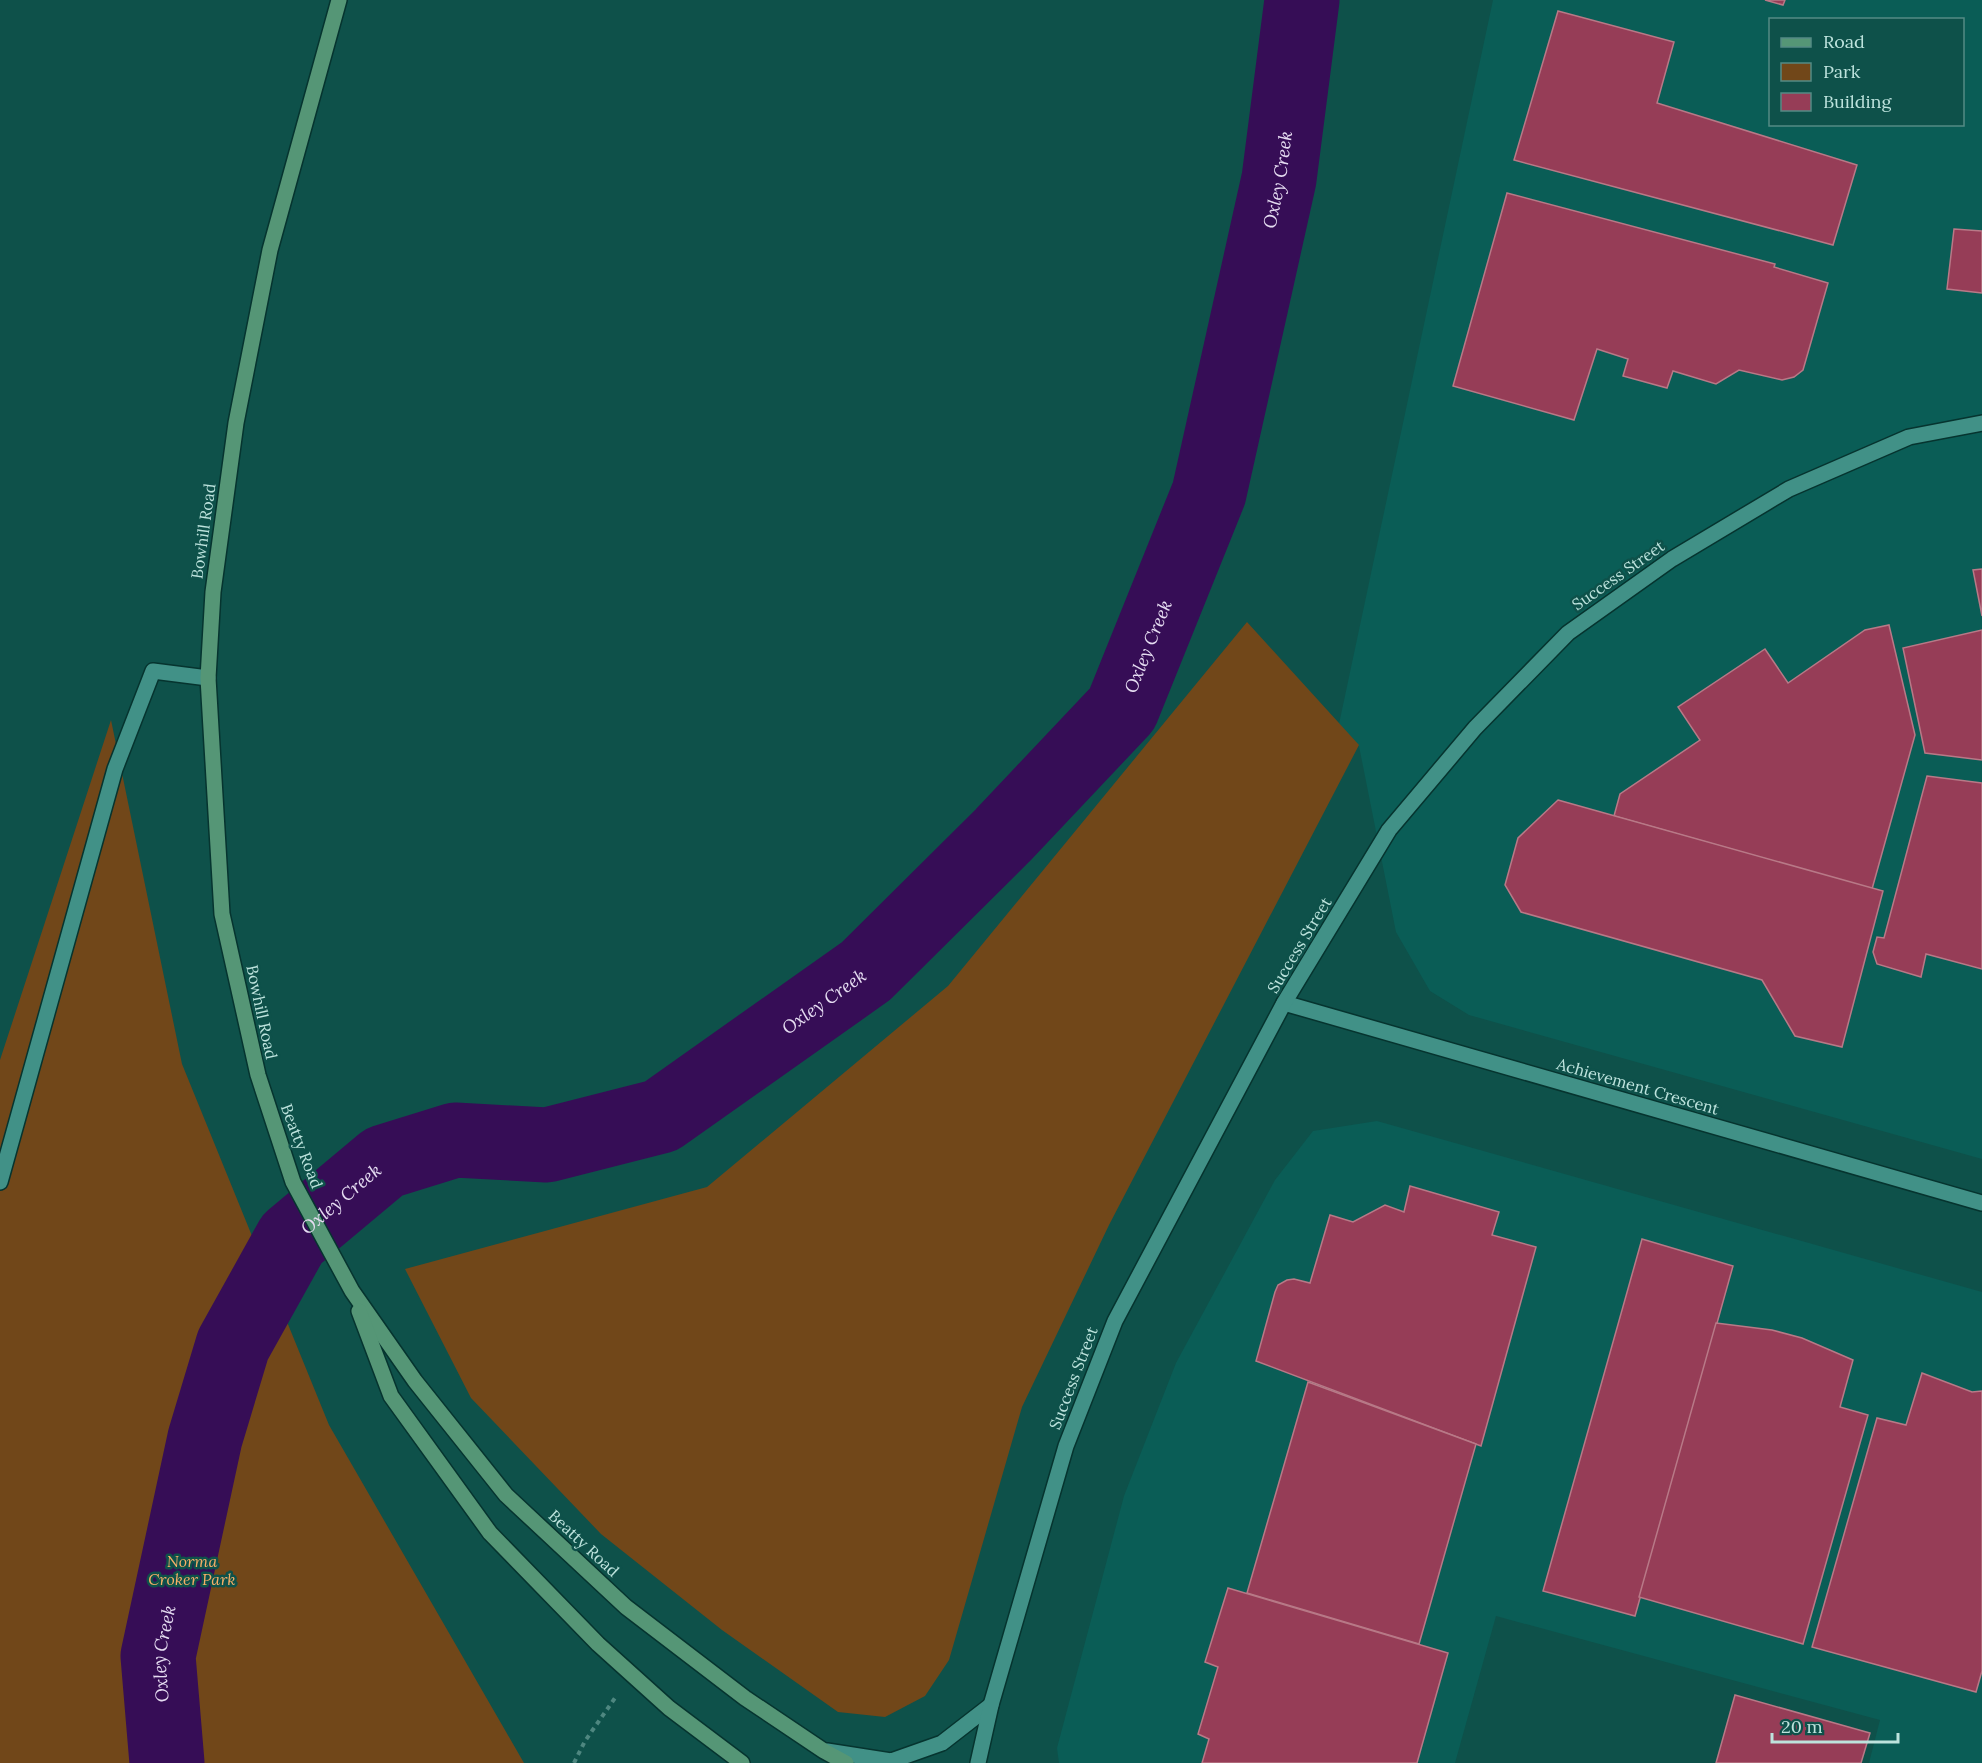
<svg xmlns="http://www.w3.org/2000/svg" width="1982" height="1763" font-family="Lora,serif">
<style>
.built{fill:#0a5d56;fill-rule:evenodd}
.green{fill:#714719}
.lines{fill:none;stroke-linecap:round;stroke-linejoin:round}
.river{stroke:#360d56;stroke-width:75}
.building{fill:#963d57;stroke:#b87987;stroke-width:1.5}
.service-casing{stroke:#06342f;stroke-width:18}
.minor-casing{stroke:#06342f;stroke-width:18}
.tertiary-casing{stroke:#06342f;stroke-width:18}
.secondary-casing{stroke:#06342f;stroke-width:18}
.path{stroke:#4e8780;stroke-width:4;stroke-dasharray:4.5 4.5;stroke-linecap:butt}
.service{stroke:#419187;stroke-width:15}
.minor{stroke:#419187;stroke-width:15}
.tertiary{stroke:#419187;stroke-width:15}
.secondary{stroke:#559676;stroke-width:15}
.labels{text-anchor:middle;dominant-baseline:central;stroke-width:5;stroke-linejoin:round;paint-order:stroke}
.street-label{font-size:16px;fill:#bde3dd;stroke:#0e514a}
.park-label{font-size:16px;font-style:italic;fill:#f7af67;stroke:#0e514a}
.water-label{font-size:18px;font-style:italic;fill:#e5dcf1;stroke:#0e514a}
</style>
<rect width="100%" height="100%" fill="#0e514a"/>
<g class="built">
<path d="M1493,0H1982V1159L1469,1015L1430,991L1396,932L1359,746L1339,724ZM1770,20H1962V124H1770Z"/>
<path d="M1377,1121L1982,1292V1763H1869L1880,1720L1496,1616L1455,1763H1059L1057,1748L1124,1496L1176,1363L1275,1180L1313,1131Z"/>
</g>
<g class="green">
<path d="M1247,622L1359,745L1109,1225L1022,1407L949,1660L925,1696L885,1717L838,1712L722,1630L601,1534L471,1398L405,1269L707,1187L948,986Z"/>
<path d="M111,720L182,1064L329,1425L524,1763H0V1060Z"/>
</g>
<g class="lines">
<path class="river" id="s1" d="M167,1763L158,1656L205,1438L233,1345L292,1239L384,1162L455,1140L547,1145L661,1116L866,971L1003,835L1122,709L1209,493L1279,179L1302,0"/>
</g>
<g class="building">
<path d="M1765,0H1785L1783,5Z"/>
<path d="M1558,11L1674,42L1657,103L1857,165L1833,245L1514,160Z"/>
<path d="M1507,193L1775,264L1774,267L1828,283L1803,370L1794,377L1782,380L1739,370L1716,384L1673,371L1667,388L1623,376L1628,359L1597,349L1574,420L1453,386Z"/>
<path d="M1954,229L1982,231V293L1947,289Z"/>
<path d="M1982,569V616L1973,570Z"/>
<path d="M1889,625L1915,735L1872,889L1614,816L1620,794L1700,740L1678,707L1765,649L1788,683L1865,630Z"/>
<path d="M1982,630V760L1925,753L1903,648Z"/>
<path d="M1927,776L1982,783V969L1926,954L1921,977L1877,964L1873,952L1877,937L1884,938Z"/>
<path d="M1558,800L1883,891L1842,1047L1795,1036L1762,980L1521,912L1505,885L1518,838Z"/>
<path d="M1410,1186L1499,1212L1492,1235L1536,1247L1481,1446L1256,1361L1275,1292L1278,1285L1287,1280L1294,1279L1310,1283L1330,1215L1353,1222L1385,1205L1404,1212Z"/>
<path d="M1642,1239L1733,1266L1635,1616L1543,1591Z"/>
<path d="M1716,1323L1772,1330L1802,1338L1853,1360L1840,1407L1868,1415L1803,1644L1639,1597Z"/>
<path d="M1922,1373L1972,1392L1982,1391V1671L1976,1692L1812,1647L1877,1418L1906,1425Z"/>
<path d="M1308,1382L1476,1444L1419,1644L1247,1593Z"/>
<path d="M1228,1588L1448,1653L1417,1763H1202L1209,1739L1198,1734L1218,1667L1205,1662Z"/>
<path d="M1735,1695L1870,1733L1861,1763H1716Z"/>
</g>
<g class="lines">
<g class="service-casing">
<path id="service" d="M0,1182L115,769L153,671L208,678"/>
</g>
<g class="minor-casing">
<path id="minor" d="M1284,1003L1982,1203"/>
</g>
<g class="tertiary-casing">
<g id="tertiary">
<path d="M827,1751L891,1761L942,1743L991,1705"/>
<path d="M978,1763L991,1705L1066,1446L1115,1321L1284,1003L1389,830L1475,728L1568,633L1672,559L1789,489L1909,437L1982,423"/>
</g>
</g>
<g class="secondary-casing">
<g id="secondary">
<path d="M339,0L270,250L236,423L213,592L208,678L222,914L258,1075L293,1182L352,1291L415,1381L506,1495L626,1607L745,1698L824,1751L846,1763"/>
<path d="M359,1311L391,1396L490,1533L598,1644L669,1708L742,1763"/>
</g>
</g>
<path class="path" d="M574,1763L585,1741L615,1698"/>
<use href="#service" class="service"/>
<use href="#minor" class="minor"/>
<use href="#tertiary" class="tertiary"/>
<use href="#secondary" class="secondary"/>
</g>
<g class="labels">
<g class="street-label">
<text transform="translate(203 531) rotate(-82)">Bowhill Road</text>
<text transform="translate(1618 575) rotate(-35)">Success Street</text>
<text transform="translate(1299 945) rotate(-59)">Success Street</text>
<text transform="translate(262 1012) rotate(78)">Bowhill Road</text>
<text transform="translate(1638 1086) rotate(16)">Achievement Crescent</text>
<text transform="translate(302 1146) rotate(69)">Beatty Road</text>
<text transform="translate(1073 1378) rotate(-69)">Success Street</text>
<text transform="translate(584 1543) rotate(43)">Beatty Road</text>
</g>
<g class="park-label">
<text x="192" y="1561">Norma<tspan x="192" dy="18">Croker Park</tspan></text>
</g>
<g class="water-label">
<text stroke="none"><textPath href="#s1" startOffset="2124">Oxley Creek</textPath></text>
<text stroke="none"><textPath href="#s1" startOffset="1638">Oxley Creek</textPath></text>
<text stroke="none"><textPath href="#s1" startOffset="1152">Oxley Creek</textPath></text>
<text stroke="none"><textPath href="#s1" startOffset="612">Oxley Creek</textPath></text>
<text stroke="none"><textPath href="#s1" startOffset="110">Oxley Creek</textPath></text>
</g>
</g>
<rect x="1769" y="18" width="195" height="108" fill="#0e514a" stroke="#548b85" stroke-width="1.5"/>
<rect x="1781" y="38" width="30" height="9" fill="#559676" stroke="#548b85" stroke-width="1.5"/>
<text x="1823" y="48" font-size="18" fill="#bde3dd">Road</text>
<rect x="1781" y="63" width="30" height="18" fill="#714719" stroke="#548b85" stroke-width="1.5"/>
<text x="1823" y="78" font-size="18" fill="#bde3dd">Park</text>
<rect x="1781" y="93" width="30" height="18" fill="#963d57" stroke="#548b85" stroke-width="1.5"/>
<text x="1823" y="108" font-size="18" fill="#bde3dd">Building</text>
<path d="M1772 1733v9h126v-9" fill="none" stroke="#bde3dd" stroke-width="3"/>
<text x="1781" y="1733" font-size="18" fill="#bde3dd" stroke="#0e514a" stroke-width="4.5" paint-order="stroke">20 m</text>
</svg>
